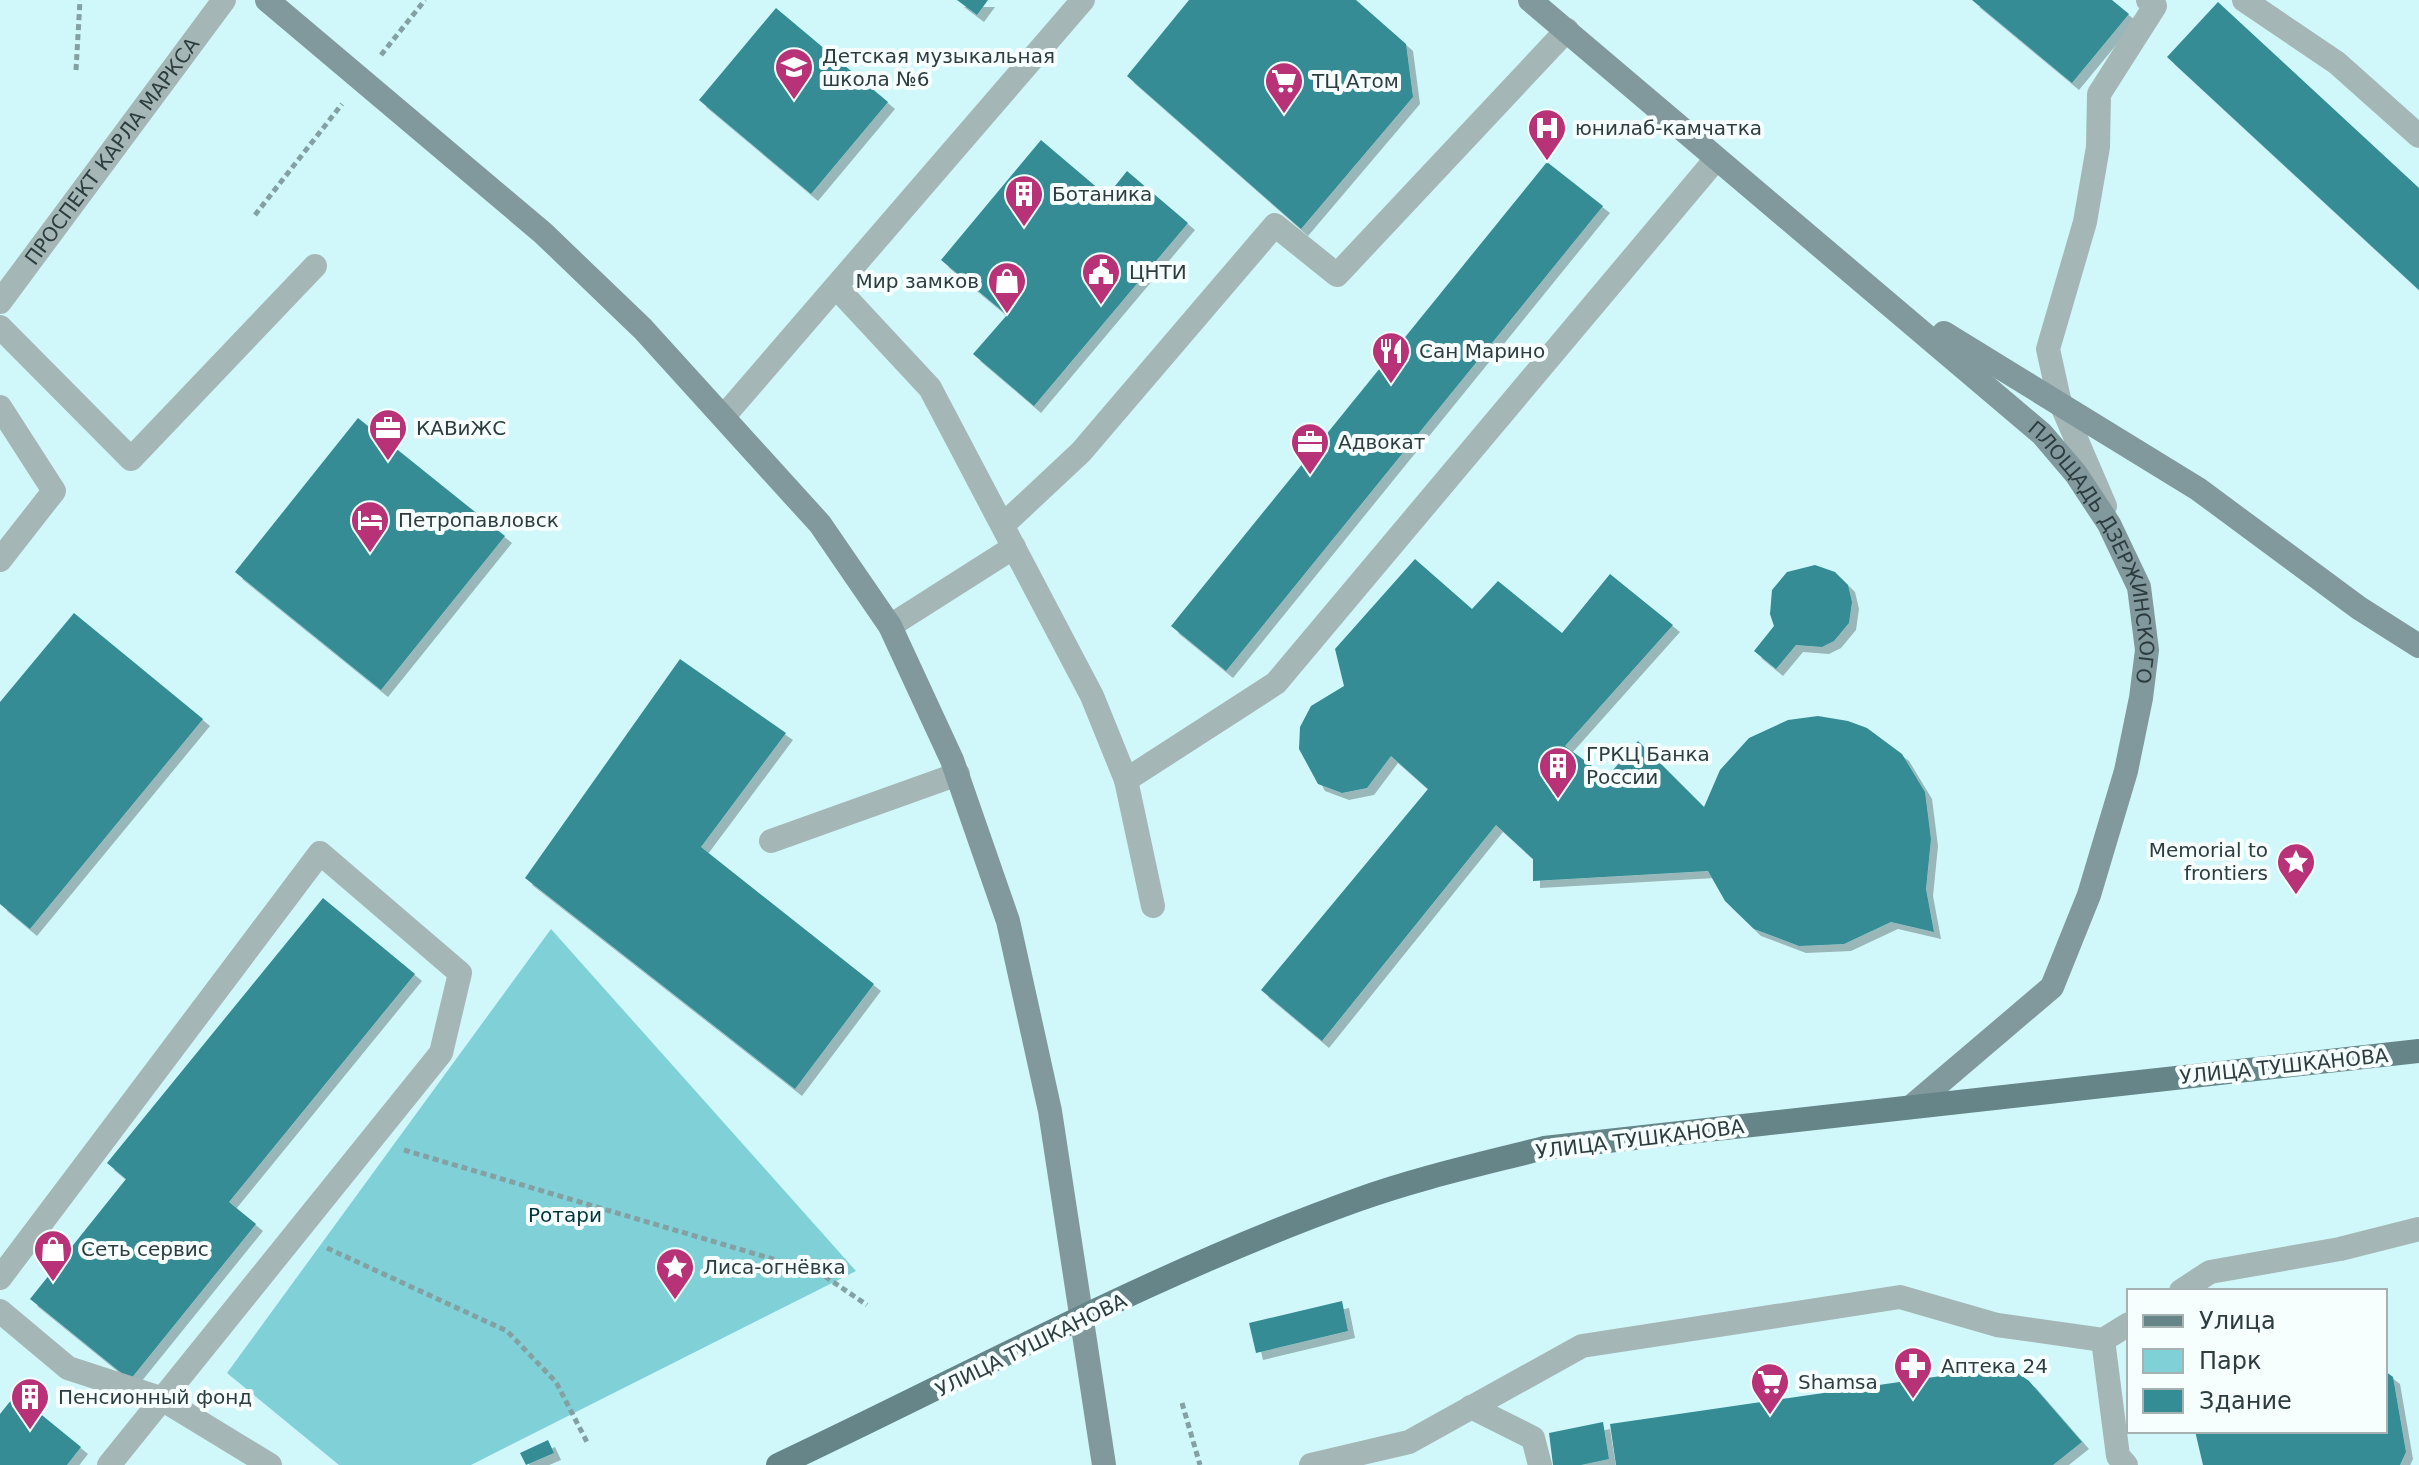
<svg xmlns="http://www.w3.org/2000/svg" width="2419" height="1465" font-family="'DejaVu Sans',sans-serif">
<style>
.green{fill:#80d0d8}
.building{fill:#348c94;filter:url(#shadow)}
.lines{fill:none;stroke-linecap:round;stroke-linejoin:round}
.path{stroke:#83a0a2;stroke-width:5;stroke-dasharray:6 4;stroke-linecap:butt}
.lane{stroke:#a5b6b7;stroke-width:24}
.street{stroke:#a5b6b7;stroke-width:24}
.secondary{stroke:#81999c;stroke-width:24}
.primary{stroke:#668588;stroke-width:24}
.labels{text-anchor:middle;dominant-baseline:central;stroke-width:8;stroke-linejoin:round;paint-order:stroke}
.poi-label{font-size:20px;fill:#2d3d3f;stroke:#f6fefe;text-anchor:start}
.street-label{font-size:20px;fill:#2d3d3f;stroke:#f6fefe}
.park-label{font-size:20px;fill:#00363b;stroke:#f6fefe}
</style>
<defs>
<filter id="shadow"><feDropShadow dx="7" dy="7" stdDeviation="0" flood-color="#0004"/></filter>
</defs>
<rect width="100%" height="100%" fill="#d0f8fb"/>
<path class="green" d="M551,929L856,1271L471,1465H339L227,1373Z"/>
<g class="building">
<path d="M957,0H988L977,15Z"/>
<path d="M1189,0H1356L1406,44L1413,97L1301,229L1127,76Z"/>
<path d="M1972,0H2112L2129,14L2072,83Z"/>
<path d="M2218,2L2419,188V290L2167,57Z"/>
<path d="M776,8L888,102L811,194L699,100Z"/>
<path d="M1041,140L1107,196L1127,171L1188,223L1034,406L973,354L1007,315L941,260Z"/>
<path d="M1547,162L1603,206L1226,671L1171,626Z"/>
<path d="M358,418L505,536L381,690L235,572Z"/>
<path d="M1415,559L1472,609L1498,581L1562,633L1610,574L1673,625L1565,746L1607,777L1638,741L1704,807L1720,770L1749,738L1788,720L1818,716L1848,721L1867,728L1902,754L1925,792L1931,839L1926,889L1934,932L1891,922L1844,944L1799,946L1754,929L1725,901L1708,871L1533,881V859L1496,825L1322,1041L1261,990L1428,789L1391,756L1367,788L1342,793L1318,784L1299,749L1300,727L1311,706L1344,686L1335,649Z"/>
<path d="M1815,565L1835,572L1848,585L1852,602L1849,623L1834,641L1822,647L1796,645L1776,669L1754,651L1774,626L1770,614L1772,590L1787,572Z"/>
<path d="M74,613L203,719L30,929L0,904V702Z"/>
<path d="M680,659L786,733L701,847L874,984L795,1089L525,878Z"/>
<path d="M323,898L415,974L229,1202L256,1224L130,1380L30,1299L126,1179L107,1163Z"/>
<path d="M1342,1301L1348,1331L1256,1353L1249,1323Z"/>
<path d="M1977,1360L2009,1367L2029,1381L2082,1442L2053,1465H1616L1610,1424L1948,1375Z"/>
<path d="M2385,1371L2393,1377L2406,1452L2400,1465H2203L2195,1431H2385Z"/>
<path d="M16,1394L81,1447L67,1465H0V1414Z"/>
<path d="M1603,1422L1609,1459L1581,1465H1553L1549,1433Z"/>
<path d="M548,1440L554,1453L526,1465L520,1453Z"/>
</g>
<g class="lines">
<g class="path">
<path d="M381,55L425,0"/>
<path d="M76,70L80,0"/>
<path d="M255,215L342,104"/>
<path d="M404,1150L820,1273L867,1305"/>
<path d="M327,1248L507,1331L556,1382L588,1444"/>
<path d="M1182,1403L1200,1465"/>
</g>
<g class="lane">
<path d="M2244,0L2337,63L2419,136"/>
<path d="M836,287L930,388L1092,696L1126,780L1153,906"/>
<path d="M0,327L131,459L315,266"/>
<path d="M0,407L54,491L0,560"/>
<path d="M725,415L1083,0"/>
<path d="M2105,506L2059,399L2048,349L2085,222L2098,147L2099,94L2155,6L2148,0"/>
<path d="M1003,525L1081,452L1275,225L1337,275L1567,30"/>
<path d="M890,626L1014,547"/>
<path d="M1126,780L1276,683L1716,159"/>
<path d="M771,841L958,774"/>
<path d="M0,1278L320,853L460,973L441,1053L109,1465"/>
<path d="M2181,1291L2210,1272L2340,1249L2419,1229"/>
<path d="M0,1311L68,1368L160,1398L270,1465"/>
<path d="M2103,1340L2118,1456L2126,1465"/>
<path d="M1471,1407L1533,1438L1540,1465"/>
<path d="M1311,1465L1409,1442L1582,1346L1900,1297L1997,1325L2103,1340L2129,1324"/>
</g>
<path class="street" id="s1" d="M0,302L224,0"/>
<g class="secondary">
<path d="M267,0L543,233L643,329L820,524L890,626L952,760L1008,921L1050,1111L1104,1465"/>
<path id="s2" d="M1530,0L2042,434L2076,474L2109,524L2139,587L2147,650L2141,698L2126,771L2089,895L2052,987L1911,1107"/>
<path d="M1944,333L2198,489L2359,608L2419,646"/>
</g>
<path class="primary" d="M778,1465C969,1375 1158,1271 1357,1200C1418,1178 1482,1164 1544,1148L2419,1051"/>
</g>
<defs>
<g id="school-pin" transform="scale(2)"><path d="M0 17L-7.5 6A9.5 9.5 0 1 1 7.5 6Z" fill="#b73277" stroke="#f6fefe"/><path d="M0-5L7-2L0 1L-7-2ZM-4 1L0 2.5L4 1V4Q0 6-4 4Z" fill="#fff"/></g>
<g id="supermarket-pin" transform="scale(2)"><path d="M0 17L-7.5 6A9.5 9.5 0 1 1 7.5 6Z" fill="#b73277" stroke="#f6fefe"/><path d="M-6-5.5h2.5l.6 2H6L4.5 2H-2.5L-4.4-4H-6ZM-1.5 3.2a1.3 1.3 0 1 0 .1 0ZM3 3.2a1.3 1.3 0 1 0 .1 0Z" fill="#fff"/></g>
<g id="hospital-pin" transform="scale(2)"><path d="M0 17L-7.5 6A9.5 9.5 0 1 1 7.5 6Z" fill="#b73277" stroke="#f6fefe"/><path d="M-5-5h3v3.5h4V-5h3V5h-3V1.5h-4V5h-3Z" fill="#fff"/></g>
<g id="building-pin" transform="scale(2)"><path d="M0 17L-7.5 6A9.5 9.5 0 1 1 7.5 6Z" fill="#b73277" stroke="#f6fefe"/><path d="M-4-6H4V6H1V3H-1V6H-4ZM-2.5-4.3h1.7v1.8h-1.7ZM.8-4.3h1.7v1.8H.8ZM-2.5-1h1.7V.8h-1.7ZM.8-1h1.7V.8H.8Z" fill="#fff"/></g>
<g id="civic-pin" transform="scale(2)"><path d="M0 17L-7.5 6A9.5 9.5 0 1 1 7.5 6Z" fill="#b73277" stroke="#f6fefe"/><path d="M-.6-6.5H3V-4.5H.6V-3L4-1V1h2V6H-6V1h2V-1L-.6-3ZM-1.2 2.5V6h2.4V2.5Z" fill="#fff"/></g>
<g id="shop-pin" transform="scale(2)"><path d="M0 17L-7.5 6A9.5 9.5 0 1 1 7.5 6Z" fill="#b73277" stroke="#f6fefe"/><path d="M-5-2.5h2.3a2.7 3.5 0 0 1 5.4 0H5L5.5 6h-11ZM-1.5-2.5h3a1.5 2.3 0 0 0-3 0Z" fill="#fff"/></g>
<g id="restaurant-pin" transform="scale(2)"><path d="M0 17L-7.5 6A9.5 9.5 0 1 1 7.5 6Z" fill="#b73277" stroke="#f6fefe"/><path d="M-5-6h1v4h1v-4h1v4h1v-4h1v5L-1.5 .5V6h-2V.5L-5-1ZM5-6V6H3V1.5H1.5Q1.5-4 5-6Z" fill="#fff"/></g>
<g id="office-pin" transform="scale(2)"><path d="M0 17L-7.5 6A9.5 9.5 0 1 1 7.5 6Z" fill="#b73277" stroke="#f6fefe"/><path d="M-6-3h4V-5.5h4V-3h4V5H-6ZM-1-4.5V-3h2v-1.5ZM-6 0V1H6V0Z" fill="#fff"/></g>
<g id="hotel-pin" transform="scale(2)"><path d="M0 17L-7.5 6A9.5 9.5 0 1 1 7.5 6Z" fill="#b73277" stroke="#f6fefe"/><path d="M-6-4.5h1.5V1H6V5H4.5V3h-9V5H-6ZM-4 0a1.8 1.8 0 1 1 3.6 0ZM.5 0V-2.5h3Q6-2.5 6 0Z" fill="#fff"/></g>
<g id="sight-pin" transform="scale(2)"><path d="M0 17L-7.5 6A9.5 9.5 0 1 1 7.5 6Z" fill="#b73277" stroke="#f6fefe"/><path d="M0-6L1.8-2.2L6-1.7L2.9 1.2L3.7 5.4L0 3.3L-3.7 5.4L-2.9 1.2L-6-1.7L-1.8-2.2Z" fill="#fff"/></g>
<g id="pharmacy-pin" transform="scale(2)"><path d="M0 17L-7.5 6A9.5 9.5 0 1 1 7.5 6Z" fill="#b73277" stroke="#f6fefe"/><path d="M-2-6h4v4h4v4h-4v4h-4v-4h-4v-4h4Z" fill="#fff"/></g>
</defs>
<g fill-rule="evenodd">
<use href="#school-pin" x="794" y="67"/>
<use href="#supermarket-pin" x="1284" y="81"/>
<use href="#hospital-pin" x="1547" y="128"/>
<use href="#building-pin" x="1024" y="194"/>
<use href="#civic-pin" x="1101" y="272"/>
<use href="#shop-pin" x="1007" y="281"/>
<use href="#restaurant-pin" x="1391" y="351"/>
<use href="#office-pin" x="388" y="428"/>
<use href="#office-pin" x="1310" y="442"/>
<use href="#hotel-pin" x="370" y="520"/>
<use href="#building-pin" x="1558" y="766"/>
<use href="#sight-pin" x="2296" y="862"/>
<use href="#shop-pin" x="53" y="1249"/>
<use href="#sight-pin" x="675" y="1267"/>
<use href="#pharmacy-pin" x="1913" y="1366"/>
<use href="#supermarket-pin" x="1770" y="1382"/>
<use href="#building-pin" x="30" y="1397"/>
</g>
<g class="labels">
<g class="poi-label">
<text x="822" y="56">Детская музыкальная<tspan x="822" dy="23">школа №6</tspan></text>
<text x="1312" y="81">ТЦ Атом</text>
<text x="1575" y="128">юнилаб-камчатка</text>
<text x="1052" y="194">Ботаника</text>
<text x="1129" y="272">ЦНТИ</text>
<text x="979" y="281" text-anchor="end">Мир замков</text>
<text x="1419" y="351">Сан Марино</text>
<text x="416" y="428">КАВиЖС</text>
<text x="1338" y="442">Адвокат</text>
<text x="398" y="520">Петропавловск</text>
<text x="1586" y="754">ГРКЦ Банка<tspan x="1586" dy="23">России</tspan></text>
<text x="2268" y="850" text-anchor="end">Memorial to<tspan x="2268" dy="23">frontiers</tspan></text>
<text x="81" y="1249">Сеть сервис</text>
<text x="703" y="1267">Лиса-огнёвка</text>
<text x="1941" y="1366">Аптека 24</text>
<text x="1798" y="1382">Shamsa</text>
<text x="58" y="1397">Пенсионный фонд</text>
</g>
<g class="street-label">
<text stroke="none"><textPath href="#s1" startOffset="188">ПРОСПЕКТ КАРЛА МАРКСА</textPath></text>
<text stroke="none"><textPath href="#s2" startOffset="804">ПЛОЩАДЬ ДЗЕРЖИНСКОГО</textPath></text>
<text transform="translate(2284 1066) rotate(-6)">УЛИЦА ТУШКАНОВА</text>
<text transform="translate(1640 1139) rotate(-7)">УЛИЦА ТУШКАНОВА</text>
<text transform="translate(1031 1345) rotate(-26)">УЛИЦА ТУШКАНОВА</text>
</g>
<g class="park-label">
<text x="565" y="1215">Ротари</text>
</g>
</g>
<rect x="2127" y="1289" width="260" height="144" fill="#f6fefe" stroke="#a6b1b2" stroke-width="2"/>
<rect x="2143" y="1315" width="40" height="12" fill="#668588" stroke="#a6b1b2" stroke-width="2"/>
<text x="2199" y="1329" font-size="24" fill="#2d3d3f">Улица</text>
<rect x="2143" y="1349" width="40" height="24" fill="#80d0d8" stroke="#a6b1b2" stroke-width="2"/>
<text x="2199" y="1369" font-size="24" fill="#2d3d3f">Парк</text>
<rect x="2143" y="1389" width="40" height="24" fill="#348c94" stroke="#a6b1b2" stroke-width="2"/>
<text x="2199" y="1409" font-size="24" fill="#2d3d3f">Здание</text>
</svg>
